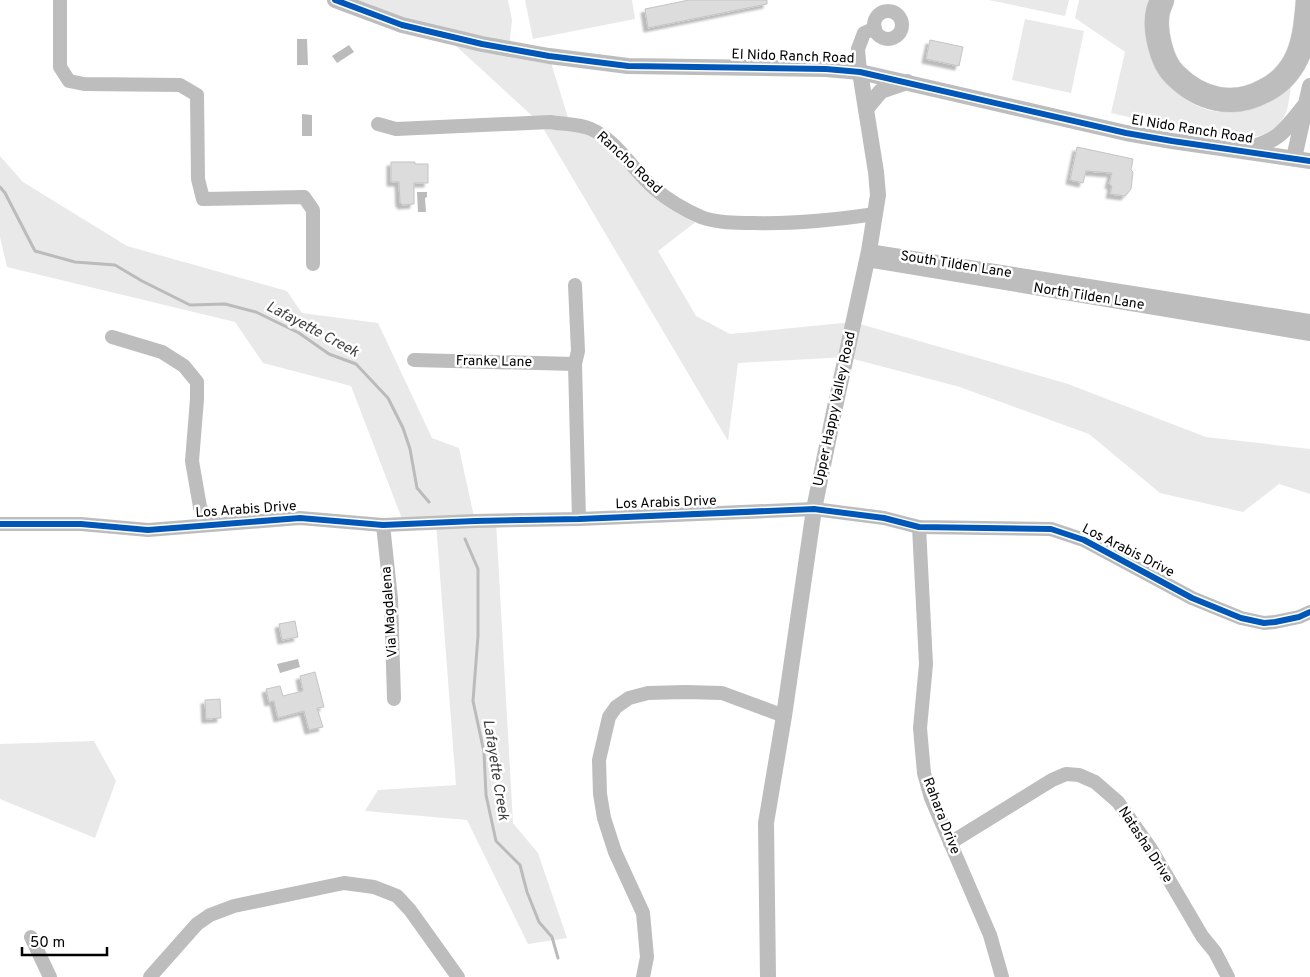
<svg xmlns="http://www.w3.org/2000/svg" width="1310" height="977" font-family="Overpass,sans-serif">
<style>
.green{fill:#e9e9e9}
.water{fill:#bbb}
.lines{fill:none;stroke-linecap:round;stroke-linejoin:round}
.stream{stroke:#bbb;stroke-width:3}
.building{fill:#dcdcdc;stroke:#c4c4c4;filter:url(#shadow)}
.motorway-casing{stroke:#dbdbdb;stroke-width:25}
.minor{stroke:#bdbdbd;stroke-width:14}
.tertiary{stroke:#bdbdbd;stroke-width:16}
.motorway{stroke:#bdbdbd;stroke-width:24}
.cycleway-casing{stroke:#fff;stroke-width:9}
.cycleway{stroke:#0057b8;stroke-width:6}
.labels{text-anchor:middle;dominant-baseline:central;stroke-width:5;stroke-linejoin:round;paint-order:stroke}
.street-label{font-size:14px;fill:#000;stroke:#fff}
.water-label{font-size:15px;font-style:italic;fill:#3f3f3f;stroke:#fff}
</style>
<defs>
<filter id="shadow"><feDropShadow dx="-4" dy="4" stdDeviation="1" flood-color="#0004"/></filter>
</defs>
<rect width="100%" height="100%" fill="#fff"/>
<g class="green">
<path d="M335,0H508L512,20L509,49L549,56L570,124L590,128L654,189L702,217L658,251L696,316L730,334L853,322L1068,384L1206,437L1310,449V494L1279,484L1243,512L1160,493L1089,434L960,387L846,357L738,363L728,441L540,123L444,35Z"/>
<path d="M525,0H632L635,19L533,39Z"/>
<path d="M989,0H1069L1065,16Z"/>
<path d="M1079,0H1150L1161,77C1177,96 1206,118 1233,110C1239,108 1245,105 1251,103C1264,97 1278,91 1291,86C1290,94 1289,102 1287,110C1280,130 1263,138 1242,138L1169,126L1111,113L1125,52L1075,18Z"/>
<path d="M1025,19L1084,31L1071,93L1012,80Z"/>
<path d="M0,156L23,182L127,246L287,291L302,313L378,323L432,438L459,448L475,521H496L513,823L538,853L567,938L528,944L467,820L365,811L378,790L456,785L436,523L404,524L351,386L263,363L235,322L7,267L0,237Z"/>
<path d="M94,741L116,781L95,838L0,799V744Z"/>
</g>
<g class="water">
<path d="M297,39H307L308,65H297Z"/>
<path d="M349,45L354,52L337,63L332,56Z"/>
<path d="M302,114L312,115V136H302Z"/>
<path d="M417,192H427V197L425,198L426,212H418Z"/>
<path d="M298,659L300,667L280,673L277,664Z"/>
</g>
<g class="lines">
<g class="stream">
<path d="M0,187L5,193L35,251L75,262L115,265L142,281L190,305L225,304L256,312L299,333L329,354L356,364L388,398L403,428L410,449L417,488L429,502"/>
<path d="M465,539L478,569V636L473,701L484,752L486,795L496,841L520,865L527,892L539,922L552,937L558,958"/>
</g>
</g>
<g class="building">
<path d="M689,0H767V4L648,28L645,9Z"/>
<path d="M930,40L963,47L959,66L926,59Z"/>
<path d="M1077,147L1133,159L1131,170L1133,172L1131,189L1125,196L1110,194L1112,186L1109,184L1112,173L1086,171L1083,183L1070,180Z"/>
<path d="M391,162H415V164H428V183H414V204L402,205L401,203H400L399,182H391Z"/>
<path d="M295,621L298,637L282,640L279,624Z"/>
<path d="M315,672L324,707L317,708L323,727L309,730L304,711L278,718L274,701L269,702L266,689L280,686L283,696L303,691L300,676Z"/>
<path d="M220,699L221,718L206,719L205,700Z"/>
</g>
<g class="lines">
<g class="motorway-casing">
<path id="motorway" d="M1162,0C1161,4 1159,7 1158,11C1154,29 1161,62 1175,75C1200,100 1233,108 1264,91C1277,85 1287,75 1294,63C1305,44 1306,21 1308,0"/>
</g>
<g class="minor">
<path d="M60,0V67L69,81L84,84L180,85L197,95L198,179L203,199L304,197L313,210V264"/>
<circle cx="888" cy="25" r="14"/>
<path d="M860,72L858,49L864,33L875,28"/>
<path d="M378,124L396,129L550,122C562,124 580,124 591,129C618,141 633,171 655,189C668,200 685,210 701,217C717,223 736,223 753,223C794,224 835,220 875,214"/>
<path d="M869,251L1310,321"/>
<path d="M867,260L1310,334"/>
<path d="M575,285L578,351L575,364L579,519"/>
<path d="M112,337L162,352L184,366L197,382V399L192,461L200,507L210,525"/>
<path d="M414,360L575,364"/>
<path d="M0,524H81L148,530L300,518L383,525L475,521L579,519L814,509L884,518L919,527L1051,529L1084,540L1192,598L1241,618L1264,623L1275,622L1299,617L1310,612"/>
<path d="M383,525L391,599L394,699"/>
<path d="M919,527L926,664L920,728L924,773L931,798L990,935L1002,977"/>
<path d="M950,843L1052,780L1066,774L1079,775L1095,782L1118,802L1151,849L1202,936L1215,952L1228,977"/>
<path d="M31,937L50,977"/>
<path d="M150,977L197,924L210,915L234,906L344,883L374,887L397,896L410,910L458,977"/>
<path d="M643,977L647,957L643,913L615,852L604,818L600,794L599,760L609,717L616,707L629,698L648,693L685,692L722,693L784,716"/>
</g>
<g class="tertiary">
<path d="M335,0L402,25L482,44L549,56L628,66L826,69L860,72L1126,133L1172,141L1310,161"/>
<path d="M866,109L881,91L907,82"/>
<path d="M1246,149C1280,141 1285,130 1306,104"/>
<path d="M1294,158L1310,86"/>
<path d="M768,977L766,823L784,716L814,509L835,407L869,251L878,195L876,172L860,72"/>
</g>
<use href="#motorway" class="motorway"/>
<g class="cycleway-casing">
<g id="cycleway">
<path d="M335,0L402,25L482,44L549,56L628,66L826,69L860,72L1126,133L1172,141L1310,161"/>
<path d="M0,524H81L148,530L300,518L383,525L475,521L579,519L814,509L884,518L919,527L1051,529L1084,540L1192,598L1241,618L1264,623L1275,622L1299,617L1310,612"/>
</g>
</g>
<use href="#cycleway" class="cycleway"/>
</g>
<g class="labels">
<g class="street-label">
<text transform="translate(793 57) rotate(2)">El Nido Ranch Road</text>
<text transform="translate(1192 130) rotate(9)">El Nido Ranch Road</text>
<text transform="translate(629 163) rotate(43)">Rancho Road</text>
<text transform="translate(956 265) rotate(9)">South Tilden Lane</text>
<text transform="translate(1089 297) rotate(9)">North Tilden Lane</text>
<text transform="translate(494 362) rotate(1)">Franke Lane</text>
<text transform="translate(835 409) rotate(-78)">Upper Happy Valley Road</text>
<text transform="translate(666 503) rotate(-2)">Los Arabis Drive</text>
<text transform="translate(246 510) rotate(-4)">Los Arabis Drive</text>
<text transform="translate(1128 551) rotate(27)">Los Arabis Drive</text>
<text transform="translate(390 612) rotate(-94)">Via Magdalena</text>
<text transform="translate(941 816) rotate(69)">Rahara Drive</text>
<text transform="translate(1145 845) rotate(57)">Natasha Drive</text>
</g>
<g class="water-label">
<text transform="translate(312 330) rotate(28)">Lafayette Creek</text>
<text transform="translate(495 770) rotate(81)">Lafayette Creek</text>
</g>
</g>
<path d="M22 947v8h85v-8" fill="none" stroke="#000000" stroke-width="2.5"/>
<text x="30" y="947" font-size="15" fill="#000000" stroke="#ffffff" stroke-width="4" paint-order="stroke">50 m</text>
</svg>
